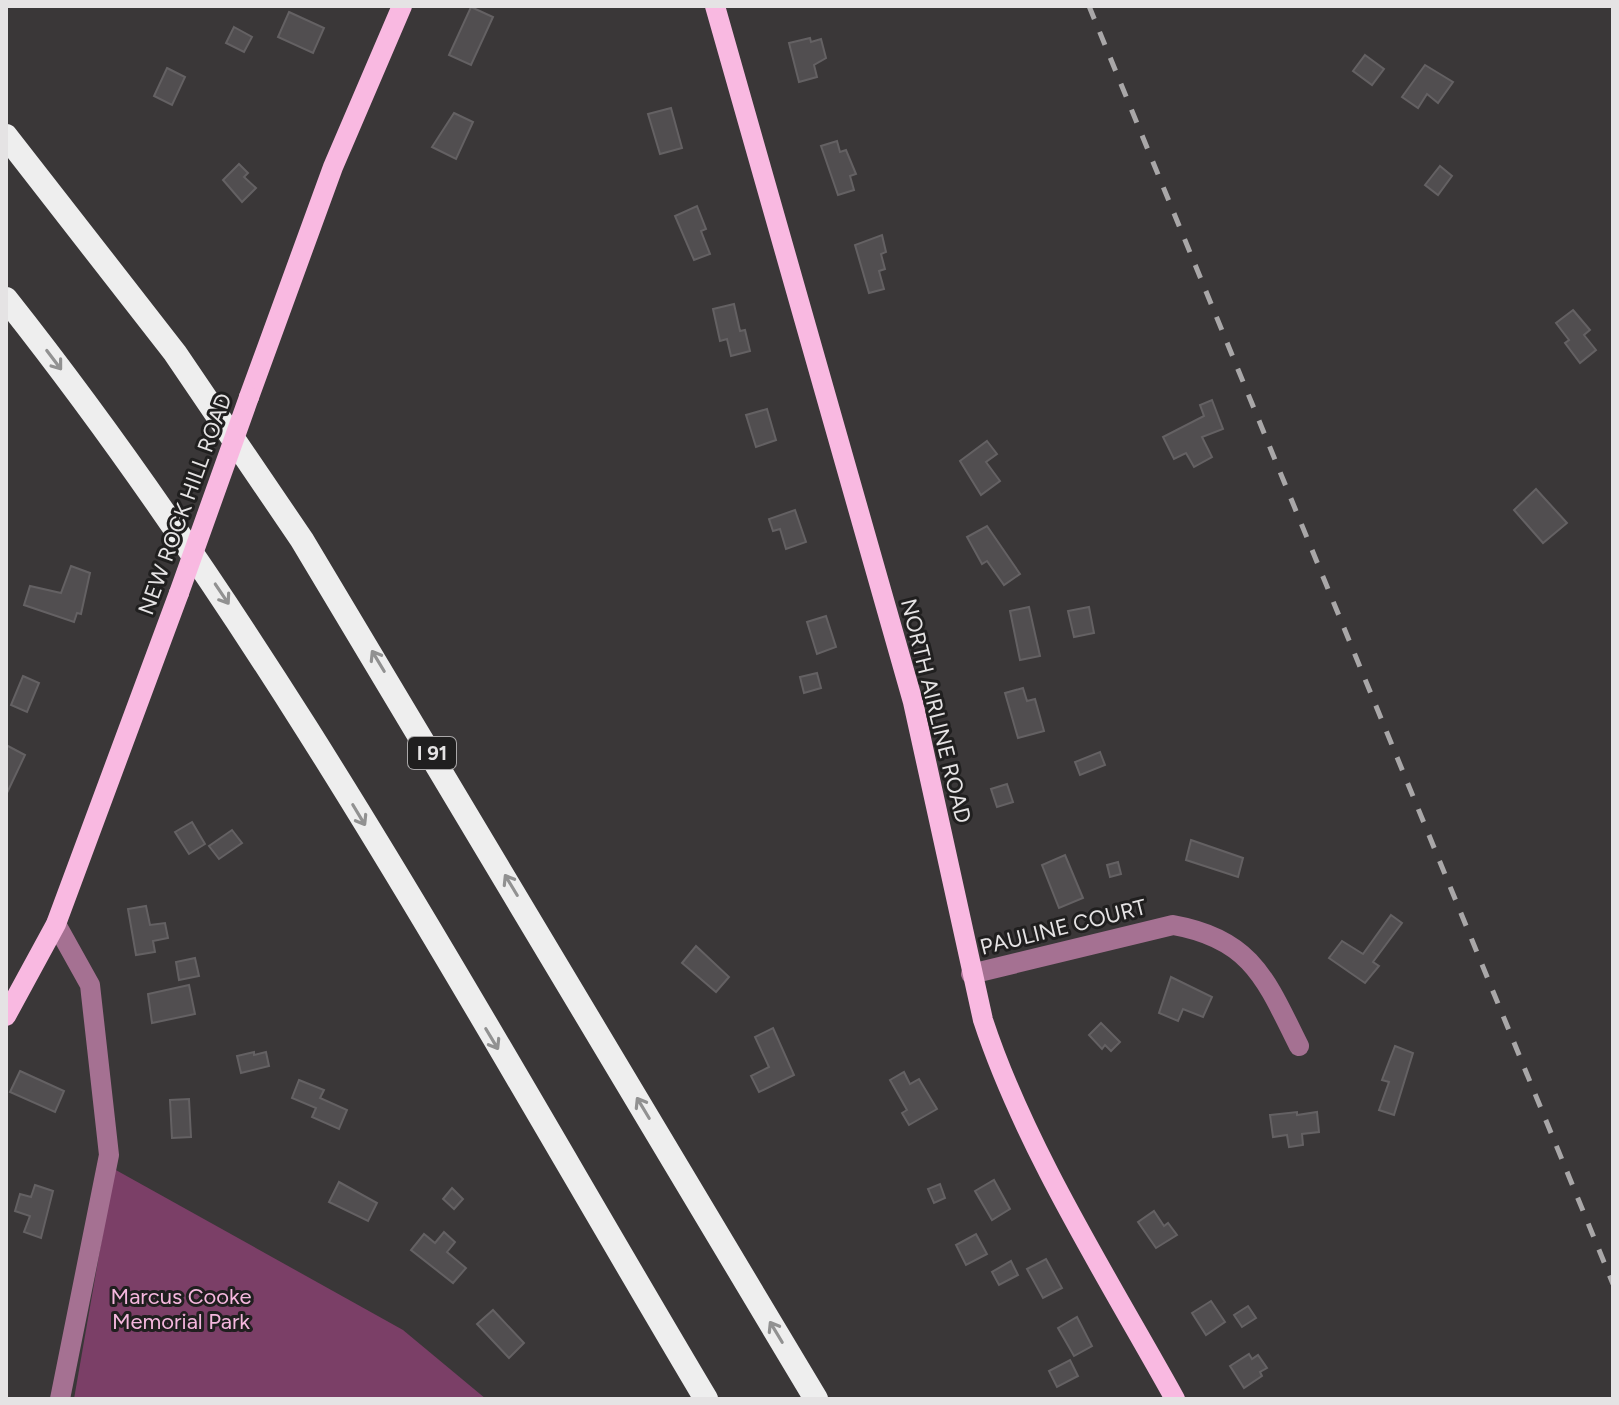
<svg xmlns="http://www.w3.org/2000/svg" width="1619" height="1405" font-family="Figtree,sans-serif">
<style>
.green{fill:#7b3f67}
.building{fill:#514e50;stroke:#646163;stroke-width:2}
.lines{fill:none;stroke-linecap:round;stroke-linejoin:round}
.minor{stroke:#a57192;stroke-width:20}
.major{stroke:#f9b9e1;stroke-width:20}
.highway{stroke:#eee;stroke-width:24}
.rail{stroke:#a9a7a8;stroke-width:5;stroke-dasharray:14 14;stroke-linecap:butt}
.major-bridge{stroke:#f9b9e1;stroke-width:20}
.oneway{stroke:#919191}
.labels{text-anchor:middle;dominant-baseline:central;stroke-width:6;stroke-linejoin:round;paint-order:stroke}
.shield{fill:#201f1f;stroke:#aaa8a9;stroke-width:2}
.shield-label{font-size:20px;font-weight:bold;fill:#e5e3e4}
.street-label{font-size:22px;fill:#e5e3e4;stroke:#201f1f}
.park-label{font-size:22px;fill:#f5b7de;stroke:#201f1f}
</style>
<rect width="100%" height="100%" fill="#3a3738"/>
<path class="green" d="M114,1169L403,1330L486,1399H74Z"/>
<g class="building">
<path d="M471,7L493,17L471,65L449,55Z"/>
<path d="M289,12L324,28L313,53L278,37Z"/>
<path d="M234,27L252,37L244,52L226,43Z"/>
<path d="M810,38L811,42L821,39L826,58L814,65L817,77L799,82L789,43Z"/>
<path d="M1365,55L1384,69L1372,85L1353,71Z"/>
<path d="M1425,65L1453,82L1438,103L1427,94L1418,108L1402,97Z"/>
<path d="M167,68L185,77L172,105L154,96Z"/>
<path d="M671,108L682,148L660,154L648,114Z"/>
<path d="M454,113L473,122L456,159L432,147Z"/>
<path d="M837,141L840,152L846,150L856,174L850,176L854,190L838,195L821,146Z"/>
<path d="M239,164L248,173L244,177L256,188L242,202L223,180Z"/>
<path d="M1440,166L1452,176L1438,195L1425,185Z"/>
<path d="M697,206L706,229L701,231L710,254L694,260L675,216Z"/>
<path d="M882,235L886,252L881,254L885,269L879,271L884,289L869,293L855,245Z"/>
<path d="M734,304L740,331L745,330L750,351L731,356L727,339L720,341L713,309Z"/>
<path d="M1573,310L1590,330L1584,335L1596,350L1580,363L1565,343L1569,340L1556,323Z"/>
<path d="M1212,400L1223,429L1202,437L1212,457L1194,467L1186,453L1174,459L1163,437L1204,416L1200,405Z"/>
<path d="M767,409L776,440L756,447L746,415Z"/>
<path d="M987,441L997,454L986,462L1000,481L981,495L960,461Z"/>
<path d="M1536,489L1567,523L1543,543L1514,510Z"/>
<path d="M795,510L806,542L786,549L780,529L773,531L769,519Z"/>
<path d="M987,526L1020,574L1004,585L987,561L982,564L967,537Z"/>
<path d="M71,566L90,573L81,614L77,613L74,622L24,605L30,586L61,593Z"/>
<path d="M1029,607L1040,656L1020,660L1010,611Z"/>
<path d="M1089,607L1094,633L1074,637L1068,611Z"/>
<path d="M826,616L836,647L817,654L807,622Z"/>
<path d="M817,673L821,688L804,693L800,677Z"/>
<path d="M23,676L39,683L27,712L11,705Z"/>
<path d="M1023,688L1027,701L1035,699L1044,731L1018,738L1005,693Z"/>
<path d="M6,745L25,755L6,795Z"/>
<path d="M1100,752L1105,765L1080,775L1075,762Z"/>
<path d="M1007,784L1013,802L997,807L991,789Z"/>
<path d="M192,822L205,844L189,854L175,832Z"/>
<path d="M232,830L242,843L219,859L209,846Z"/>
<path d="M1191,840L1243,858L1238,877L1186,860Z"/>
<path d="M1065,855L1083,898L1059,908L1042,865Z"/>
<path d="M1118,862L1121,874L1110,877L1107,865Z"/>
<path d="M146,906L150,925L165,923L168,938L153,941L155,952L136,955L128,909Z"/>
<path d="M1391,915L1402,923L1373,962L1379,966L1365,983L1329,958L1342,941L1363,954Z"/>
<path d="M696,946L729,977L716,992L682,963Z"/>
<path d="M195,958L199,976L179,980L176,962Z"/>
<path d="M1171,977L1212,997L1203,1017L1183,1009L1178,1021L1159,1013Z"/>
<path d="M189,985L195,1014L152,1023L148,994Z"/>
<path d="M1101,1023L1120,1042L1111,1051L1105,1045L1102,1049L1089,1035Z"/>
<path d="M773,1028L794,1075L759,1092L751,1076L769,1067L755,1037Z"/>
<path d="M1395,1046L1413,1053L1394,1115L1379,1110L1389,1082L1382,1080Z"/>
<path d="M254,1052V1055L266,1052L269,1066L241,1073L237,1056Z"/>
<path d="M20,1071L64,1091L55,1112L10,1092Z"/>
<path d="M904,1072L910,1084L919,1079L937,1109L909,1125L902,1113L907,1110L890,1080Z"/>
<path d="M299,1080L324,1090L320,1098L347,1110L339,1129L312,1117L316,1108L292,1098Z"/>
<path d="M189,1099L191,1137L172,1138L170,1100Z"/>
<path d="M1297,1112V1115L1317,1112L1319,1132L1302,1134L1303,1145L1289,1147L1287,1135L1273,1137L1270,1115Z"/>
<path d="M994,1180L1010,1209L992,1220L975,1191Z"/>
<path d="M339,1182L377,1203L368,1221L329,1202Z"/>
<path d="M940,1184L945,1198L934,1203L928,1189Z"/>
<path d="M35,1185L53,1191L41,1238L24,1232L30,1216L15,1211L20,1194L31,1197Z"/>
<path d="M452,1188L463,1199L454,1209L443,1199Z"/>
<path d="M1154,1211L1164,1226L1168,1223L1177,1235L1156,1248L1138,1222Z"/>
<path d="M444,1232L455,1242L447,1252L466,1268L453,1283L411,1250L424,1234L435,1243Z"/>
<path d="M976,1234L987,1254L966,1265L956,1245Z"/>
<path d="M1046,1259L1062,1288L1043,1298L1027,1269Z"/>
<path d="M1011,1261L1018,1275L999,1285L992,1272Z"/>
<path d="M1211,1301L1225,1322L1206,1335L1192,1313Z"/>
<path d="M1248,1306L1256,1318L1242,1327L1234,1315Z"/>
<path d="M493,1310L524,1343L509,1358L477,1324Z"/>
<path d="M1077,1317L1092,1346L1074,1356L1058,1328Z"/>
<path d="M1249,1354L1252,1359L1258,1355L1267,1368L1260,1372L1262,1376L1244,1388L1230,1366Z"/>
<path d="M1070,1360L1078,1376L1057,1387L1049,1371Z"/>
</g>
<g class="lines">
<g class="minor">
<path d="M56,924L90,985L109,1155L60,1399"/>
<path d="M971,974L1173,925C1252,939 1266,980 1299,1046"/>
</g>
<g class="major">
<path d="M715,6L913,702L983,1020C1025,1148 1109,1280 1175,1399"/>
<path d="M249,397L333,167L402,6"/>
<path d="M6,1016L56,924L179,593"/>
</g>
<g class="highway">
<path d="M6,136L175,353L302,540L816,1399"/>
<path d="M6,299C276,640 484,1026 706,1399"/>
</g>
<path class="rail" d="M1089,6L1613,1284"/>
<path class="major-bridge" d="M179,593L249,397"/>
</g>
<defs><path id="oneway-shaft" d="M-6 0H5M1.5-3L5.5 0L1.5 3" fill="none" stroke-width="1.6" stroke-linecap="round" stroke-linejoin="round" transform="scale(2)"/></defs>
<g class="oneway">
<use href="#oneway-shaft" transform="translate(54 360) rotate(53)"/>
<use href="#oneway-shaft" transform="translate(222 594) rotate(56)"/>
<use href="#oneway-shaft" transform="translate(378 661) rotate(-121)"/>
<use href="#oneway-shaft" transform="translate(359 815) rotate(59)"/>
<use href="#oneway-shaft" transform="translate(511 885) rotate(-121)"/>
<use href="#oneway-shaft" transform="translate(492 1039) rotate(59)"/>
<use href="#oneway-shaft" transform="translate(643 1108) rotate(-121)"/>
<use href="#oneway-shaft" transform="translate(776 1332) rotate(-121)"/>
</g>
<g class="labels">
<rect class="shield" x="408" y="737" width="48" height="32" rx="6"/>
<g class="shield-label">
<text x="432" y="753">I 91</text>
</g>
<g class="street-label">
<text transform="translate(185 504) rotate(-70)">NEW ROCK HILL ROAD</text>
<text transform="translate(936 711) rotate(76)">NORTH AIRLINE ROAD</text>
<text transform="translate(1063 927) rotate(-14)">PAULINE COURT</text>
</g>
<g class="park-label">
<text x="181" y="1296">Marcus Cooke<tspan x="181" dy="25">Memorial Park</tspan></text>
</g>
</g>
<rect width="1619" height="1405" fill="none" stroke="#e5e3e4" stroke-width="16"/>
</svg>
